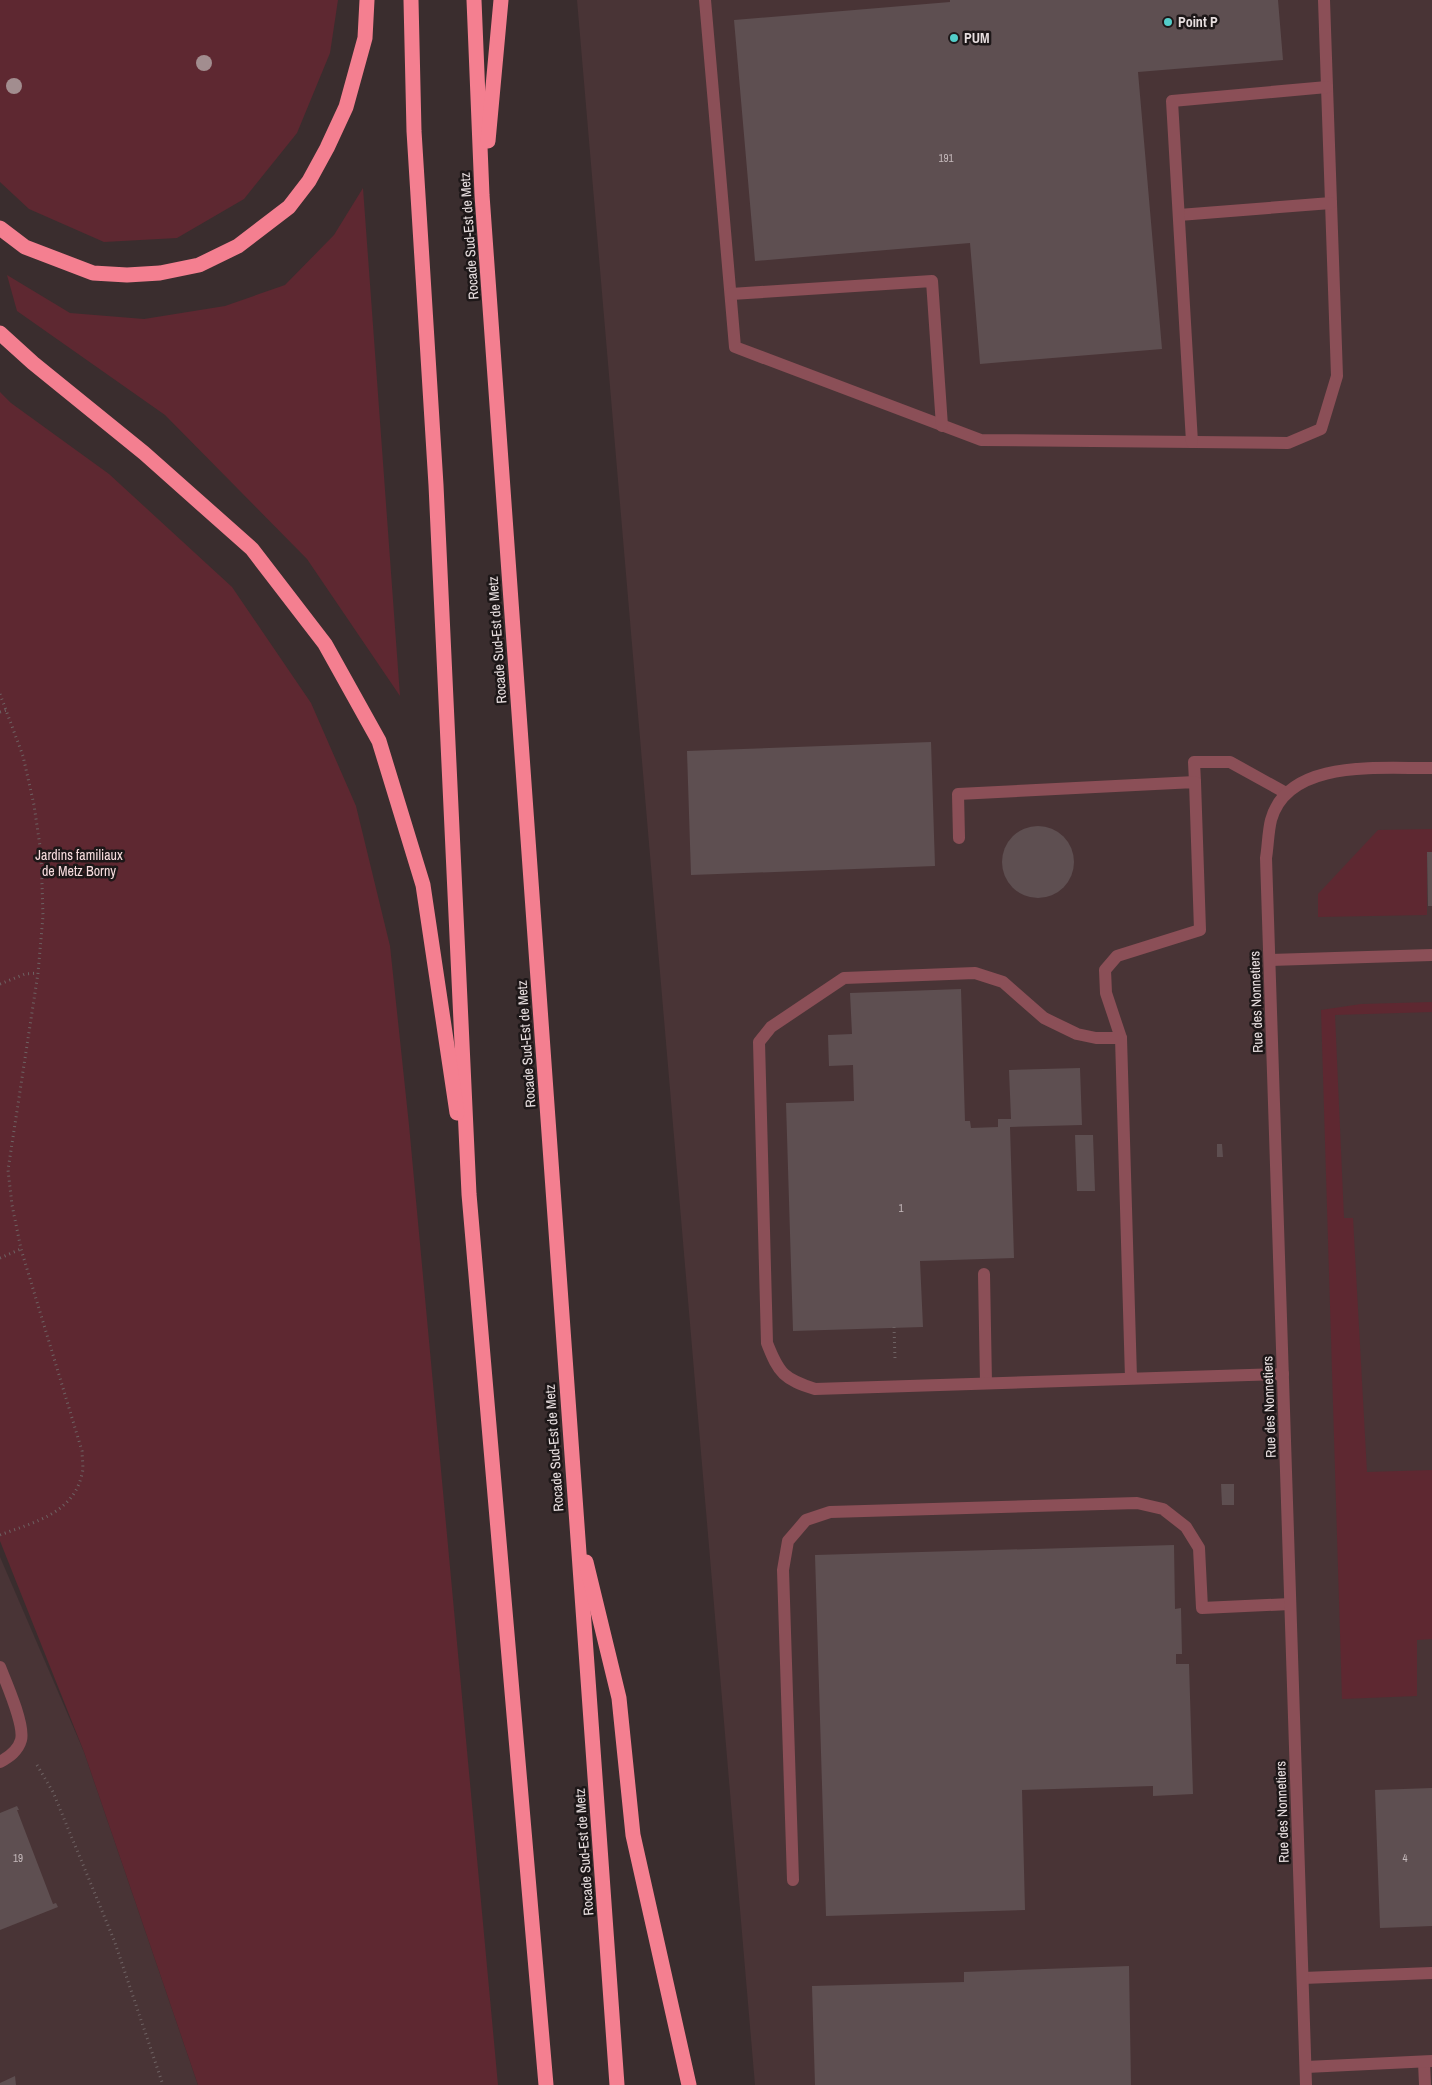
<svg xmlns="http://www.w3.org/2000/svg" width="1432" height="2085" font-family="'Archivo Narrow',sans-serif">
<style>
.built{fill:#493436}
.green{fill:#5e2831}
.building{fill:#5e4f51}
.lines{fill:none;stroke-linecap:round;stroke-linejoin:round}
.path{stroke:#6e6263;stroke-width:3;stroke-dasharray:1 4;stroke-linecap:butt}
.minor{stroke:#8b4f57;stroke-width:12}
.highway{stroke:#f47f90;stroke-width:15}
.tree{fill:#a28d8f}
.poi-dot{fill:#53cdc9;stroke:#1d1718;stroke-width:2}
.labels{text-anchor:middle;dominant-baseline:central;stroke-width:5;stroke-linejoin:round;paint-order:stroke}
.number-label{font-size:11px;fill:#c5babc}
.poi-label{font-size:14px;font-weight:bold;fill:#e7dedf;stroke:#1d1718;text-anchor:start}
.street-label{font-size:14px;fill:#e7dedf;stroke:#1d1718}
.park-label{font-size:14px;fill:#f7dcde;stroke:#1d1718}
</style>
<rect width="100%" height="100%" fill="#3a2d2e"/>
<g class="built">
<path d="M577,0H1432V2085H755Z"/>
<path d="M0,1557L84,1752L198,2085H0Z"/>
</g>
<g class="green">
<path d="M0,0H338L330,53L297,133L244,199L177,238L104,242L29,209L0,182Z"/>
<path d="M363,188L400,696L307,559L165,415L17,311L7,275L70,313L144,319L225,306L285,285L334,235Z"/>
<path d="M0,392L11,403L109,474L232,587L311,703L356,806L390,946L409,1125L498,2085H198L84,1752L0,1541Z"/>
<path d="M1432,829V852L1427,853V915L1318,917V894L1378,830Z"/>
<path d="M1432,1002V1012L1335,1015L1344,1218H1353L1367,1472L1432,1470V1639L1417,1640V1696L1342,1699L1321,1010L1361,1004Z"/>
</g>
<g class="building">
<path d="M950,0H1278L1283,60L1138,72L1162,349L980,364L970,243L755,261L734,20L950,2Z"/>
<path d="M931,742L935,866L691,875L687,751Z"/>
<circle cx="1038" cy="862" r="36"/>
<path d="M1427,852H1432V906H1428Z"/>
<path d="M961,989L965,1121H970L971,1128L998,1127V1119H1011L1009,1070L1080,1068L1082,1125L1010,1127L1014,1258L920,1261L923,1327L793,1331L786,1103L854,1101L853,1065L829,1066L828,1035L852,1034L850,993Z"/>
<path d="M1075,1135H1093L1095,1191H1077Z"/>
<path d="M1217,1144H1222L1223,1157H1217Z"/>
<path d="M1221,1484H1234V1505H1222Z"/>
<path d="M1174,1545L1175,1609L1181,1608L1182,1654H1176V1664H1189L1193,1794L1153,1796V1786L1022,1790L1025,1910L826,1916L815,1555Z"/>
<path d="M1432,1788V1926L1380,1928L1375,1790Z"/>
<path d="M17,1806L19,1810H17L53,1904L56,1903L58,1907L0,1930V1813Z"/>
<path d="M1129,1966L1131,2085H815L812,1986L964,1982V1972Z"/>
<path d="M15,2076L16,2085H0V2083Z"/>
</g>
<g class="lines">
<g class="path">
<path d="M0,694L23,756L34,805L41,853L43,916L38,973L8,1170L12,1205L21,1249L82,1451C82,1459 84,1468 82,1474C73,1514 34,1522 0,1535"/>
<path d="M0,712L7,710"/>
<path d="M0,984L25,974L38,973"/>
<path d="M0,1258L21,1249"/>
<path d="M894,1327L895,1359"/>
<path d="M37,1765L53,1792L114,1940L163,2085"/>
</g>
<g class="minor">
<path d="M705,0L735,347L981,440L1288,443L1321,429L1337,376L1324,0"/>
<path d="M1179,215L1331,203"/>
<path d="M731,294L932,281L942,426"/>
<path d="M1192,442L1172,101L1327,87"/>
<path d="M1195,782L1194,762H1230L1286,793"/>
<path d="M959,838L958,794L1195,782L1200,930L1117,956L1105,970L1106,993L1121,1038"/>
<path d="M1270,960L1432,955"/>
<path d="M984,1274L986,1383"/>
<path d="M1131,1378L1121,1038H1096L1077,1034L1044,1018L1003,982L975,973L844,978L771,1027L759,1042L767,1343C779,1374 784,1379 815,1389L1283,1374"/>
<path d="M0,1667C6,1682 25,1725 21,1740C18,1751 9,1757 0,1762"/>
<path d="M793,1880L783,1570L788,1541L806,1520L830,1512L1137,1503L1163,1509L1186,1527L1199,1548L1202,1608L1290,1604"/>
<path d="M1303,1978L1432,1973"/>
<path d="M1424,2062L1425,2085"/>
<path d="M1306,2067L1432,2061"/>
<path d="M1306,2085L1266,858C1268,846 1268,832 1271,820C1288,758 1382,769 1432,768"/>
</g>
<g class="highway">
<path d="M411,0L414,131L436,485L469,1194L546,2085"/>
<path d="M474,0L482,195L617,2085"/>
<path d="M488,141L501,0"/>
<path d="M0,228L25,247L93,273L127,275L160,273L199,265L238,246L289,207L309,181L327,148L346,107L365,38L367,0"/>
<path d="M0,333L33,363L144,453L252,549L325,644L379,741L423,885L457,1113"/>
<path d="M586,1562L619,1698L633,1835L689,2085"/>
</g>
</g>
<g class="tree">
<circle cx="204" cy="63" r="8"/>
<circle cx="14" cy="86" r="8"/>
</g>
<g class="poi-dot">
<circle cx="1168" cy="22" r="5"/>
<circle cx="954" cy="38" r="5"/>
</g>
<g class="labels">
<g class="number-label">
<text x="946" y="158">191</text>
<text x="901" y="1208">1</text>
<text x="18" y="1858">19</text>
<text x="1405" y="1858">4</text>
</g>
<g class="poi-label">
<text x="1178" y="22">Point P</text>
<text x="964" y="38">PUM</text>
</g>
<g class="street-label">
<text transform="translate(469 236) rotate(-94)">Rocade Sud-Est de Metz</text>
<text transform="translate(497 640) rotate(-94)">Rocade Sud-Est de Metz</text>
<text transform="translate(1256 1002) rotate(-92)">Rue des Nonnetiers</text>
<text transform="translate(526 1044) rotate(-94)">Rocade Sud-Est de Metz</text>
<text transform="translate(1269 1407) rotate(-92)">Rue des Nonnetiers</text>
<text transform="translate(554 1448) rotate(-94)">Rocade Sud-Est de Metz</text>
<text transform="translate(1282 1812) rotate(-92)">Rue des Nonnetiers</text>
<text transform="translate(584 1852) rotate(-94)">Rocade Sud-Est de Metz</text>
</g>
<g class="park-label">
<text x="79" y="855">Jardins familiaux<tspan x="79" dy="16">de Metz Borny</tspan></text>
</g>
</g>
</svg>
